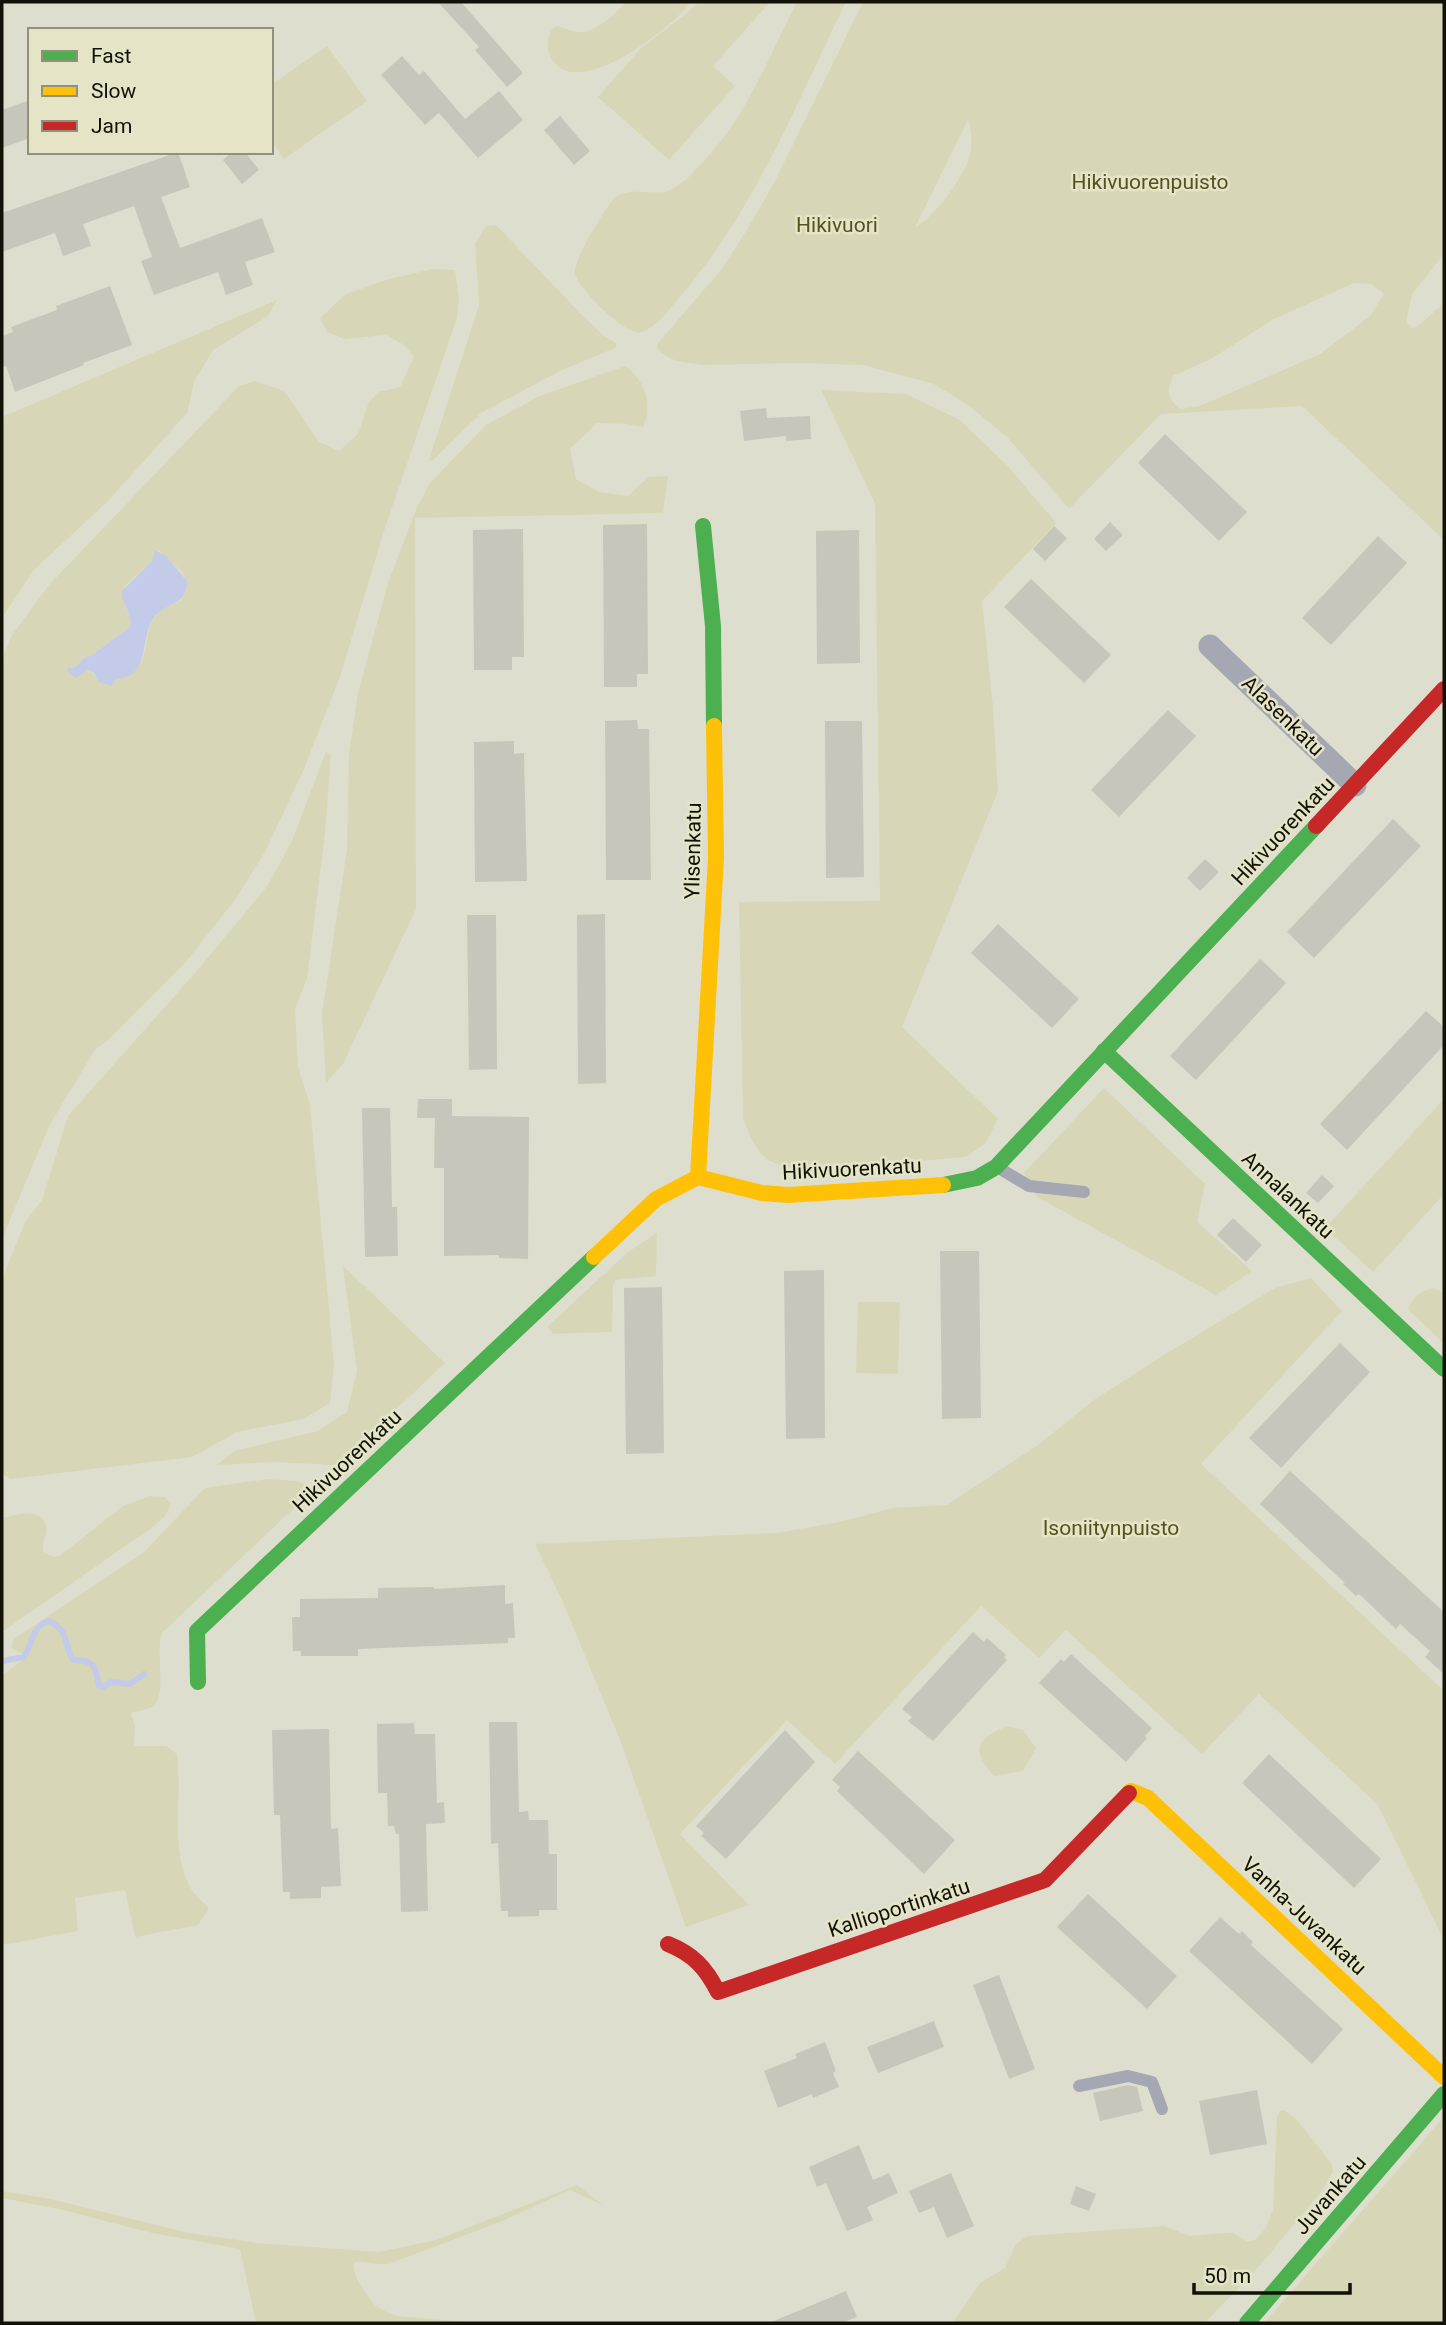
<svg xmlns="http://www.w3.org/2000/svg" width="1446" height="2325" font-family="Roboto,sans-serif">
<style>
.green{fill:#d7d7b7;fill-rule:evenodd}
.water{fill:#c3cbe9}
.lines{fill:none;stroke-linecap:round;stroke-linejoin:round}
.stream{stroke:#c3cbe9;stroke-width:6}
.building{fill:#c7c6ba}
.lane{stroke:#a5a8b2;stroke-width:12}
.street{stroke:#a5a8b2;stroke-width:23}
.fast{stroke:#4caf50;stroke-width:16}
.slow{stroke:#ffc107;stroke-width:16}
.jam{stroke:#c62828;stroke-width:16}
.labels{text-anchor:middle;dominant-baseline:central;stroke-width:5;stroke-linejoin:round;paint-order:stroke}
.park-label{font-size:21px;fill:#55521f;stroke:#e5e4c7}
.street-label{font-size:21px;fill:#121208;stroke:#e5e4c7}
</style>
<rect width="100%" height="100%" fill="#dedece"/>
<g class="green">
<path d="M625,2H691C672,28 580,100 553,61C546,51 547,40 552,29L557,26C564,28 572,31 579,32C595,33 616,14 625,2Z"/>
<path d="M699,2H770L713,66L735,86L669,160L598,97L641,48L686,14Z"/>
<path d="M797,2H846C796,104 753,214 677,300C668,311 656,327 642,332C626,337 586,294 578,281C576,277 575,275 575,271C575,258 603,212 612,201C625,185 651,196 668,191C672,189 677,186 681,183C689,178 694,171 700,165C746,118 768,58 797,2Z"/>
<path d="M863,2H1444V254L1412,294L1406,322L1412,328L1418,326L1444,303V540L1302,406L1161,414L1069,509L1007,437L969,406L934,384L863,365L797,363L702,365L676,361L661,353L658,349V343L721,270L748,228L774,183ZM968,120C972,131 973,146 969,158C962,179 935,217 915,227ZM1354,283L1371,284L1384,294L1370,316L1320,354L1200,406L1180,409C1167,398 1167,391 1173,376L1211,359L1272,320Z"/>
<path d="M327,46L367,101L284,159L271,140V85Z"/>
<path d="M496,225L582,315L605,337L617,343L615,348L560,371L481,413L432,461L429,460L479,305L475,244L486,226Z"/>
<path d="M433,269L455,270L459,298L457,318L384,531L340,677L303,771L265,852L234,901L185,963L109,1039L95,1050L50,1124L2,1239V659L12,635L49,585L239,386L255,381L284,391L319,442L339,451L358,434L369,402L378,392L400,387L414,357L404,345L386,335L344,339L327,332L320,318L346,294L389,279ZM158,550L182,572L187,581L181,600L161,610L151,622L143,658L126,677L117,679L108,685C99,680 94,675 87,669L79,676L67,671L69,667L74,668L83,659L92,655L130,627V616L124,605L125,586L152,561Z"/>
<path d="M277,300L268,316L213,350L194,382L187,413L109,500L34,570L2,618V417Z"/>
<path d="M625,366C645,378 653,407 643,427L627,424L597,423L570,449L576,479L599,492L628,496L648,477L668,476L663,513L415,518L416,909L343,1064L326,1083L322,1014L347,849L349,753L358,693L388,583L417,507L430,483L486,425L540,396Z"/>
<path d="M821,390L906,394L960,420L1008,466L1056,523L982,601L993,707L998,791L902,1027L998,1119L986,1143L966,1157L812,1170C767,1165 759,1162 743,1118L739,902L880,901L875,503Z"/>
<path d="M326,752L331,755L325,833L307,979L295,1009L298,1067L310,1104L331,1331L334,1365L330,1403L304,1419L237,1432L192,1457L11,1479L2,1474V1279L25,1222L42,1200L68,1116L194,974L268,885L291,843Z"/>
<path d="M1104,1088L1205,1184L1197,1222L1252,1271L1216,1295L1037,1197L1024,1173Z"/>
<path d="M1444,1099V1194L1373,1272L1325,1228Z"/>
<path d="M657,1233L656,1276L615,1280L613,1286L612,1332L553,1334L547,1327L628,1252Z"/>
<path d="M343,1266L445,1363L349,1454L334,1465L275,1462L217,1465L234,1451L318,1431L347,1412L357,1371Z"/>
<path d="M1311,1278L1342,1311L1201,1464L1444,1691V1940L1378,1805L1259,1694L1202,1754L1066,1630L1039,1658L981,1606L835,1764L787,1720L680,1834L749,1905L686,1927L620,1740L562,1600L535,1544L776,1533L839,1522L893,1508L947,1505L1038,1445L1094,1400L1154,1361L1275,1288Z"/>
<path d="M1433,1288L1444,1293L1442,1313L1444,1315V1344L1408,1309C1413,1296 1421,1291 1433,1288Z"/>
<path d="M858,1302H900L898,1374L856,1373Z"/>
<path d="M267,1479L296,1481L308,1486L309,1494L162,1633C155,1652 168,1698 152,1707C146,1710 137,1711 131,1713L135,1726L134,1746H166L177,1754C183,1797 168,1857 194,1893C198,1898 204,1903 209,1908L198,1925L135,1937L125,1890L75,1898L78,1931L2,1945V1675L28,1656L11,1648L14,1639L144,1552L205,1488Z"/>
<path d="M150,1496L165,1497L171,1504L165,1516L154,1526L2,1632V1518C15,1515 46,1506 46,1529C46,1537 42,1543 43,1552L55,1557L61,1555L123,1506Z"/>
<path d="M1007,1726L1023,1730L1036,1748L1023,1771L994,1776C970,1748 976,1740 1007,1726Z"/>
<path d="M1284,2110L1296,2119L1332,2164L1333,2171L1324,2188L1263,2262L1205,2323H953L980,2283L1005,2268L1016,2244L1027,2236L1164,2226L1190,2236L1224,2233H1233L1247,2241L1255,2240L1266,2228L1273,2209L1277,2117L1280,2111Z"/>
<path d="M1444,2117V2323H1264Z"/>
<path d="M577,2185L603,2205L570,2190L500,2222L389,2264C377,2266 363,2259 354,2263C352,2275 366,2295 375,2305C381,2310 389,2313 396,2316L479,2323H256L240,2249L148,2232L63,2210L2,2198V2191L46,2198L189,2233L257,2243L379,2252L436,2240Z"/>
</g>
<path class="water" d="M155,550L166,556L187,581C187,607 164,602 153,619C140,639 150,678 116,679L111,686L99,682L94,673L87,669L82,675L75,678L67,671L68,667L74,668L83,659L92,655L130,627C133,613 121,605 122,591L152,561Z"/>
<g class="lines">
<path class="stream" d="M2,1661L24,1657C32,1645 32,1625 49,1621C71,1632 63,1644 72,1659C76,1661 80,1660 84,1661C98,1663 96,1677 99,1686L103,1687L111,1682L130,1684L144,1674"/>
</g>
<g class="building">
<path d="M438,2H461L523,73L507,87L475,50L479,47Z"/>
<path d="M402,56L419,75L424,71L465,119L499,91L523,120L478,158L439,113L425,125L381,75Z"/>
<path d="M30,100V138L2,148V110Z"/>
<path d="M560,116L590,151L574,165L544,130Z"/>
<path d="M178,152L190,187L161,197L180,248L262,218L275,252L245,262L253,285L226,295L218,272L154,295L141,261L152,257L134,206L83,224L91,246L63,256L55,233L2,252V213Z"/>
<path d="M232,152H245L259,170L242,184L223,160Z"/>
<path d="M110,286L132,345L83,363L84,365L15,392L6,366L2,367V336L13,332L11,327L57,310L56,306Z"/>
<path d="M766,408L767,418L810,416L811,439L786,441V436L744,441L740,411Z"/>
<path d="M1165,434L1247,512L1219,541L1138,463Z"/>
<path d="M1110,522L1123,535L1106,551L1094,539Z"/>
<path d="M647,524L648,674H637V687H604L603,525Z"/>
<path d="M1054,526L1067,538L1045,561L1033,549Z"/>
<path d="M523,529L524,657H512V670H474L473,530Z"/>
<path d="M859,530L860,663L817,664L816,531Z"/>
<path d="M1378,536L1407,563L1331,645L1302,618Z"/>
<path d="M1031,579L1111,655L1084,683L1004,607Z"/>
<path d="M1168,710L1196,736L1119,817L1091,790Z"/>
<path d="M637,720L638,729H649L651,880H606L605,721Z"/>
<path d="M825,721H862L864,877L826,878Z"/>
<path d="M514,741V754L524,753L527,881L475,882L474,742Z"/>
<path d="M1393,819L1421,846L1314,958L1287,932Z"/>
<path d="M1205,859L1219,872L1200,891L1187,878Z"/>
<path d="M605,914L606,1083L578,1084L577,915Z"/>
<path d="M467,915H496L497,1069L469,1070Z"/>
<path d="M998,924L1079,999L1052,1028L971,953Z"/>
<path d="M1260,959L1286,983L1196,1080L1170,1056Z"/>
<path d="M1426,1011L1444,1027V1045L1347,1150L1320,1124Z"/>
<path d="M418,1099H452V1116L529,1117L528,1259L499,1258V1255L444,1256V1168H434L435,1118H417Z"/>
<path d="M362,1108H390L392,1207H397L398,1256L365,1257Z"/>
<path d="M1322,1175L1334,1186L1318,1203L1306,1193Z"/>
<path d="M1233,1218L1262,1245L1246,1262L1217,1235Z"/>
<path d="M940,1251H979L981,1418L942,1419Z"/>
<path d="M824,1270L825,1438L786,1439L784,1271Z"/>
<path d="M662,1287L664,1453L626,1454L624,1288Z"/>
<path d="M1340,1343L1370,1372L1281,1468L1249,1438Z"/>
<path d="M1290,1471L1444,1612V1674L1425,1657L1430,1651L1400,1624L1396,1629L1359,1594L1356,1596L1343,1584L1345,1583L1260,1504Z"/>
<path d="M505,1585V1604L513,1603L515,1638H508V1643L358,1649V1656H301V1651H293L292,1617H300V1599L378,1598V1588L434,1587V1589Z"/>
<path d="M973,1632L984,1642L987,1638L1006,1655L1004,1657L1007,1660L933,1741L908,1721L912,1717L902,1709Z"/>
<path d="M1071,1654L1152,1728L1145,1736L1147,1738L1126,1762L1039,1683L1061,1659L1064,1662Z"/>
<path d="M489,1722H517L519,1812L528,1811L529,1820H548L549,1854H557V1910H539V1916L508,1917V1911H501L498,1843L491,1844Z"/>
<path d="M414,1723L415,1734H435L437,1803L444,1802L445,1823L426,1824L428,1911L401,1912L399,1834H396L394,1826H388L387,1793H378L377,1724Z"/>
<path d="M329,1729L331,1829L338,1828L341,1886L321,1887V1898L290,1899V1892H283L280,1815H274L272,1730Z"/>
<path d="M785,1730L815,1762L726,1859L701,1836L704,1833L696,1826Z"/>
<path d="M858,1751L955,1840L924,1874L837,1791L840,1787L832,1780Z"/>
<path d="M1269,1754L1381,1859L1354,1888L1242,1783Z"/>
<path d="M1088,1894L1177,1976L1147,2009L1057,1927Z"/>
<path d="M1220,1917L1239,1934L1242,1931L1253,1942L1251,1945L1343,2029L1312,2064L1189,1951Z"/>
<path d="M999,1975L1035,2069L1009,2079L973,1985Z"/>
<path d="M934,2021L944,2047L878,2073L867,2047Z"/>
<path d="M825,2042L836,2071L833,2073L839,2087L813,2098L812,2094L778,2108L764,2071L797,2058L795,2054Z"/>
<path d="M1128,2085L1137,2087L1143,2111L1100,2121L1093,2093Z"/>
<path d="M1257,2090L1267,2144L1210,2155L1199,2101Z"/>
<path d="M859,2145L873,2180L889,2173L898,2193L867,2207L873,2220L847,2231L826,2183L817,2187L809,2167Z"/>
<path d="M951,2173L974,2226L947,2238L934,2207L919,2213L909,2191Z"/>
<path d="M1076,2186L1096,2194L1089,2211L1070,2204Z"/>
<path d="M846,2291L857,2317L841,2323H769Z"/>
</g>
<g class="lines">
<g class="lane">
<path d="M999,1168L1029,1186L1084,1192"/>
<path d="M1079,2086L1128,2076L1152,2082L1162,2109"/>
</g>
<path class="street" d="M1210,646L1355,785"/>
<g class="fast">
<path d="M703,526L713,626L714,726"/>
<path d="M1104,1051L1444,1369"/>
<path d="M943,1185L977,1178L996,1167L1316,826"/>
<path d="M198,1682L197,1631L594,1257"/>
<path d="M1247,2323L1444,2094"/>
</g>
<g class="slow">
<path d="M698,1177L716,858L714,726"/>
<path d="M594,1257L656,1199L698,1177L762,1193L788,1195L943,1185"/>
<path d="M1129,1793L1131,1791L1148,1798L1444,2077"/>
</g>
<g class="jam">
<path d="M1316,826L1444,689"/>
<path d="M668,1944C693,1954 706,1968 718,1992L1045,1880L1129,1793"/>
</g>
</g>
<g class="labels">
<g class="park-label">
<text x="1150" y="182">Hikivuorenpuisto</text>
<text x="837" y="225">Hikivuori</text>
<text x="1111" y="1528">Isoniitynpuisto</text>
</g>
<g class="street-label">
<text transform="translate(1283 716) rotate(44)">Alasenkatu</text>
<text transform="translate(1283 831) rotate(-47)">Hikivuorenkatu</text>
<text transform="translate(693 851) rotate(-89)">Ylisenkatu</text>
<text transform="translate(852 1169) rotate(-3)">Hikivuorenkatu</text>
<text transform="translate(1288 1195) rotate(43)">Annalankatu</text>
<text transform="translate(347 1461) rotate(-43)">Hikivuorenkatu</text>
<text transform="translate(899 1908) rotate(-18)">Kallioportinkatu</text>
<text transform="translate(1304 1916) rotate(43)">Vanha-Juvankatu</text>
<text transform="translate(1330 2195) rotate(-49)">Juvankatu</text>
</g>
</g>
<rect width="1446" height="2325" fill="none" stroke="#121208" stroke-width="7"/>
<rect x="28" y="28" width="245" height="126" fill="#e5e4c7" stroke="#91907b" stroke-width="2"/>
<rect x="42" y="51" width="35" height="10" fill="#4caf50" stroke="#91907b" stroke-width="2"/>
<text x="91" y="63" font-size="21" fill="#121208">Fast</text>
<rect x="42" y="86" width="35" height="10" fill="#ffc107" stroke="#91907b" stroke-width="2"/>
<text x="91" y="98" font-size="21" fill="#121208">Slow</text>
<rect x="42" y="121" width="35" height="10" fill="#c62828" stroke="#91907b" stroke-width="2"/>
<text x="91" y="133" font-size="21" fill="#121208">Jam</text>
<path d="M1194 2283v10h156v-10" fill="none" stroke="#121208" stroke-width="3.5"/>
<text x="1204" y="2283" font-size="21" fill="#121208" stroke="#e5e4c7" stroke-width="5" paint-order="stroke">50 m</text>
</svg>
